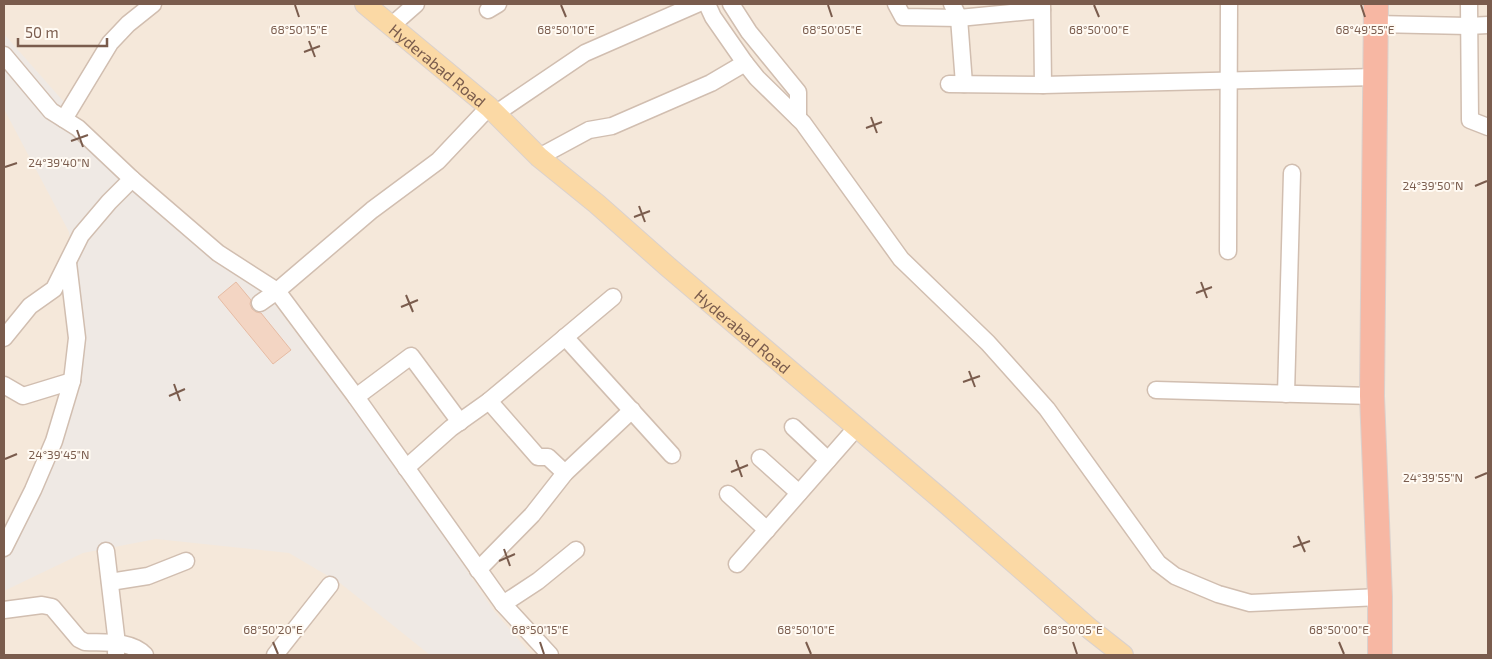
<svg xmlns="http://www.w3.org/2000/svg" width="1492" height="659" font-family="'Exo 2',sans-serif">
<style>
.residential{fill:#f5e8da}
.industrial{fill:#efe9e4}
.building{fill:#f3d5c3;stroke:#e6bba3}
.lines{fill:none;stroke-linecap:round;stroke-linejoin:round}
.minor-casing{stroke:#d1beb0;stroke-width:19}
.major-casing{stroke:#dad1cd;stroke-width:22}
.highway-casing{stroke:#dad1cd;stroke-width:26}
.minor{stroke:#fff;stroke-width:16}
.major{stroke:#fbd9a5;stroke-width:20}
.highway{stroke:#f7b7a3;stroke-width:24}
.ticks{fill:none;stroke:#7a5c4d;stroke-width:2}
.labels{text-anchor:middle;dominant-baseline:central;stroke-width:4;stroke-linejoin:round;paint-order:stroke}
.street-label{font-size:16px;fill:#7a5c4d;stroke:#fffaf3}
.ticks-label{font-size:12px;text-anchor:middle;fill:#7a5c4d;stroke:#fffaf3;stroke-width:4;stroke-linejoin:round;paint-order:stroke}
</style>
<rect width="100%" height="100%" fill="#fdf6ec"/>
<rect class="residential" x="4" y="4" width="1484" height="651"/>
<path class="industrial" d="M4,34L86,127L264,290L415,492L494,611L532,655H430L340,583L289,553L156,539L83,553L4,591V556L83,337L69,232L4,109Z"/>
<path class="building" d="M236,282L251,300L250,304L252,309L256,312L261,313L291,350L273,364L218,297Z"/>
<g class="lines">
<g class="minor-casing">
<g id="minor">
<path d="M707,4L713,17L745,63L757,78L803,123L901,259L988,343L1047,409L1158,563L1175,576L1218,594L1250,603L1380,597"/>
<path d="M731,4L749,32L798,92V118"/>
<path d="M896,4L903,17L959,18L1042,10"/>
<path d="M952,4L959,18L964,84"/>
<path d="M1042,4L1043,85"/>
<path d="M1469,4L1470,120L1488,127"/>
<path d="M488,10L498,4"/>
<path d="M1376,24L1468,26L1488,25"/>
<path d="M391,26L416,4"/>
<path d="M4,55L51,111L78,128L132,179L218,253L277,291L356,397L503,604L550,655"/>
<path d="M949,84L1043,85L1376,77"/>
<path d="M495,114L585,53L697,4"/>
<path d="M64,119L110,43L128,24L153,4"/>
<path d="M539,157L589,130L612,126L711,83L745,63"/>
<path d="M1228,251L1229,4"/>
<path d="M260,303L277,291L372,210L438,161L489,107"/>
<path d="M565,337L672,455"/>
<path d="M4,338L30,306L54,289L81,235L109,202L132,179"/>
<path d="M4,385L23,396L72,381"/>
<path d="M1156,390L1372,396"/>
<path d="M1286,394L1292,173"/>
<path d="M356,397L411,356L460,422"/>
<path d="M489,401L538,457H548L565,473"/>
<path d="M793,427L828,460"/>
<path d="M760,458L799,493"/>
<path d="M406,468L451,428L489,401L613,297"/>
<path d="M728,494L767,530"/>
<path d="M4,548L33,490L54,441L72,381L77,338L68,263"/>
<path d="M106,551L117,644L116,653"/>
<path d="M737,564L857,427"/>
<path d="M478,570L532,515L565,473L632,410"/>
<path d="M110,582L148,576L186,561"/>
<path d="M503,604L538,581L576,550"/>
<path d="M4,610L42,605L52,607L79,639L85,642C105,643 131,640 145,655"/>
<path d="M275,655L330,585"/>
</g>
</g>
<g class="major-casing">
<g id="major">
<path id="s1" d="M365,4L489,107L539,157L597,204L667,266L948,505L1090,629L1123,655"/>
</g>
</g>
<g class="highway-casing">
<path id="highway" d="M1376,4L1372,396L1380,597V655"/>
</g>
<use href="#minor" class="minor"/>
<use href="#major" class="major"/>
<use href="#highway" class="highway"/>
</g>
<path class="ticks" d="M295,5L299,17M561,5L566,17M828,5L832,17M1094,5L1099,17M1361,5L1365,17M309,41L315,57M304,52L320,46M871,117L877,133M866,128L882,122M77,130L83,147M71,141L88,135M5,167L17,163M1475,186L1487,181M639,206L645,222M634,217L650,211M1201,282L1207,298M1196,293L1212,287M406,295L413,312M401,307L418,300M969,371L975,387M963,382L980,376M174,384L180,401M169,396L185,389M5,459L17,454M736,460L742,477M731,472L748,465M1475,478L1487,473M1298,536L1305,552M1293,547L1310,541M504,549L510,566M499,561L515,554M273,642L278,654M540,642L544,654M806,642L811,654M1073,642L1077,654M1339,642L1344,654"/>
<g class="labels">
<g class="street-label">
<text stroke="none"><textPath href="#s1" startOffset="95">Hyderabad Road</textPath></text>
<text stroke="none"><textPath href="#s1" startOffset="500">Hyderabad Road</textPath></text>
</g>
</g>
<g class="ticks-label">
<text x="299" y="34">68°50'15"E</text>
<text x="566" y="34">68°50'10"E</text>
<text x="832" y="34">68°50'05"E</text>
<text x="1099" y="34">68°50'00"E</text>
<text x="1365" y="34">68°49'55"E</text>
<text x="59" y="167">24°39'40"N</text>
<text x="1433" y="190">24°39'50"N</text>
<text x="59" y="459">24°39'45"N</text>
<text x="1433" y="482">24°39'55"N</text>
<text x="273" y="634">68°50'20"E</text>
<text x="540" y="634">68°50'15"E</text>
<text x="806" y="634">68°50'10"E</text>
<text x="1073" y="634">68°50'05"E</text>
<text x="1339" y="634">68°50'00"E</text>
</g>
<rect width="1492" height="659" fill="none" stroke="#7a5c4d" stroke-width="10"/>
<path d="M18 38v8h89v-8" fill="none" stroke="#7a5c4d" stroke-width="2.5"/>
<text x="25" y="38" font-size="15" fill="#7a5c4d" stroke="#fffaf3" stroke-width="4" paint-order="stroke">50 m</text>
</svg>
